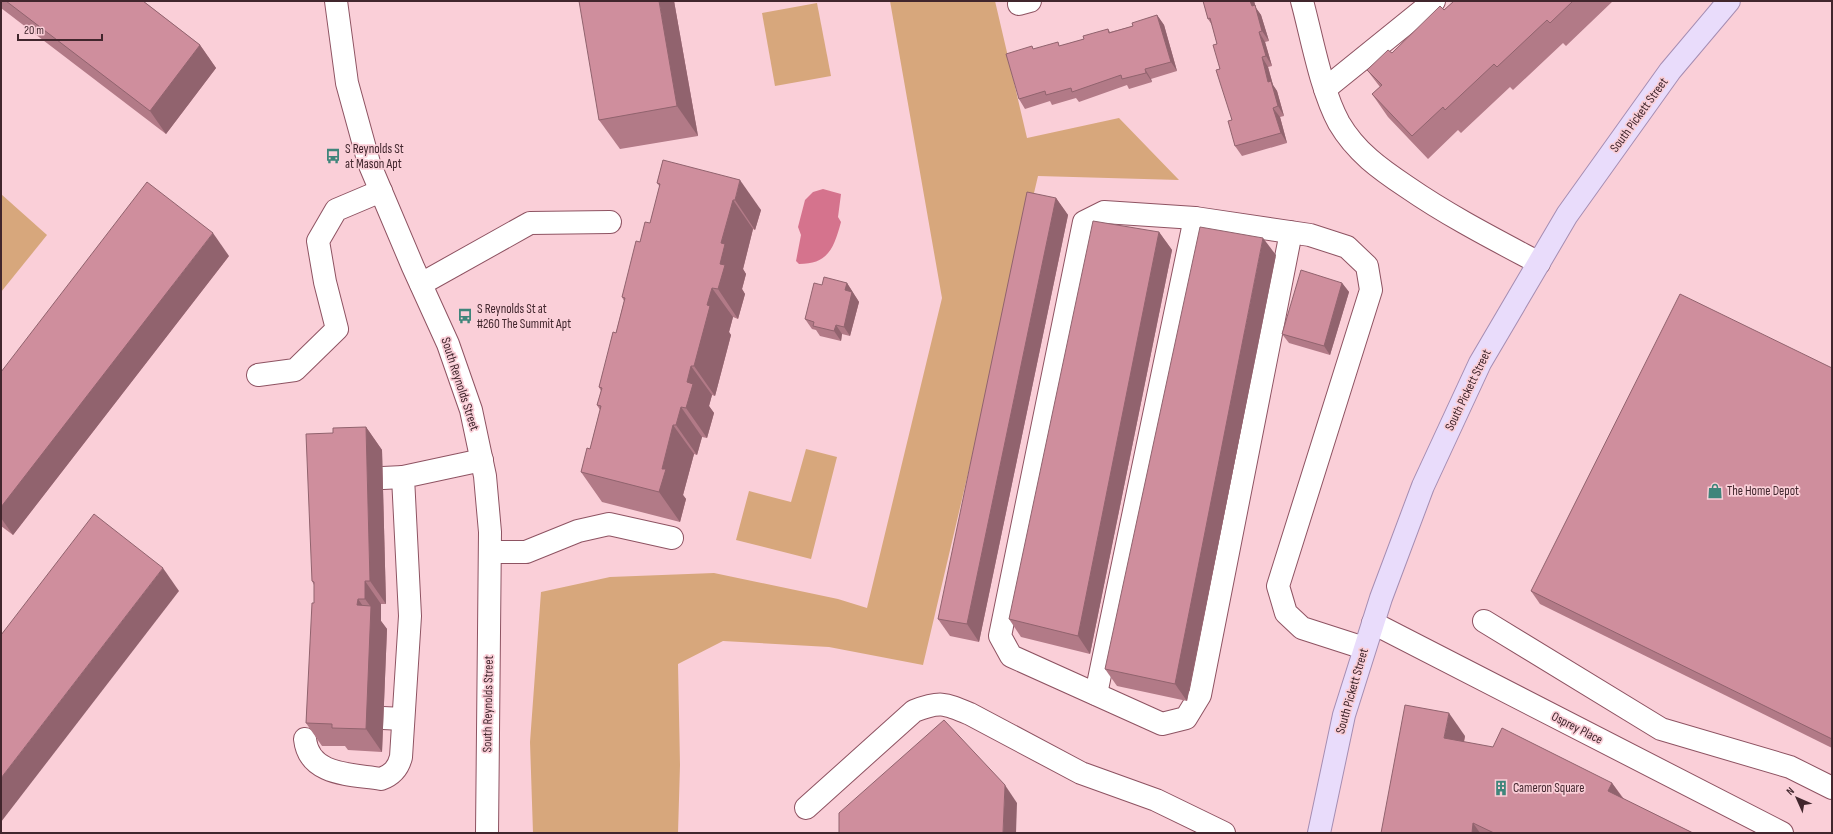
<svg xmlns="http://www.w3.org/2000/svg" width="1833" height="834" font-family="'Sofia Sans Condensed',sans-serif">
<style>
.green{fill:#d7a77c}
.water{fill:#d5738d}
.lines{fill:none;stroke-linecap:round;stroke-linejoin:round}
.minor-casing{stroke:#8e5362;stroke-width:24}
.major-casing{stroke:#a58db2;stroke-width:24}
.minor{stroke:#fff;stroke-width:22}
.major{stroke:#e9dcfb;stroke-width:22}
.wall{fill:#b27a87}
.shaded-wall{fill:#91636e}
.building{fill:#cf8e9d;stroke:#91636e}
.labels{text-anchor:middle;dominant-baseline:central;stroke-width:3.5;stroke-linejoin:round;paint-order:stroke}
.street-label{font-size:13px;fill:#41262d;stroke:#facfd8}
.poi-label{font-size:13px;fill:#41262d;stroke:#facfd8;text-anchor:start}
</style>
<rect width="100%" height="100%" fill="#facfd8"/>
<g class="green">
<path d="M890,1H995L1027,138L1119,118L1179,180L1038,176L923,665L829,647L723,641L678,664L680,765L678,833H533L530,742L541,592L610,577L714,573L838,599L867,608L942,298Z"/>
<path d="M817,3L831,76L775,86L762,13Z"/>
<path d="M1,194L47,235L1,292Z"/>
<path d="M806,449L837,457L811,559L736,540L749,491L791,502Z"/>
</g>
<path class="water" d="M823,189L841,194L838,217L841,222C834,247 829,264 799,264L796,261L801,235L798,227L805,200L813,192Z"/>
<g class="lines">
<g class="minor-casing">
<g id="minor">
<path d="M336,1L347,83L369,163L413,267L448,344L471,410L485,476L490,532L487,833"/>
<path d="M1302,1C1312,38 1321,90 1339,123C1356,152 1380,169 1407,187C1449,216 1494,239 1539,263"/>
<path d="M1019,4L1030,1"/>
<path d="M1325,89L1434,1"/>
<path d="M1291,232L1200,695L1186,718L1162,724L1011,656L1000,636L1084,222L1104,212L1195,218L1310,235L1347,247L1367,266L1371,290L1278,586L1286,613L1302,628L1364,648"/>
<path d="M421,284L530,223L610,222"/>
<path d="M258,375L295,370L337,329L325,282L318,241L336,210L381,191"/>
<path d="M383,478L403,477"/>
<path d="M490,552H526L578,531L609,524L672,538"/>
<path d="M1484,621L1661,729L1790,767L1832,788"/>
<path d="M1373,623L1782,833"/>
<path d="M1096,694L1195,218"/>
<path d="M383,718L403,719"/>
<path d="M305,739C309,776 351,774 381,779C392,775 398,769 401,757L410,616L403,477L482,460"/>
<path d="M806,808L914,711C940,701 944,703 970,714L1081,773L1156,800L1224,833"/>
</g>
</g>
<g class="major-casing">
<path id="major" d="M1319,833L1344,715L1381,598L1423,486L1480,363L1567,215L1670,71L1729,1"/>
</g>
<use href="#minor" class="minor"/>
<use href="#major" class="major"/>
</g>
<g class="wall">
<path d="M1,1H143L200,45L216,68L166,134L1,8Z"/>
<path d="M674,1L698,136L620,149L599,120Z"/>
<path d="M1203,1H1254L1256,8L1261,15L1269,41L1265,42L1272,66L1268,67L1273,85L1277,91L1284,116L1280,117L1287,143L1242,156L1235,146L1232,120L1220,69L1217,44L1212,25L1208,19Z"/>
<path d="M1454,1H1613L1566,46L1563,43L1513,90L1510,87L1461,133L1458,130L1428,159L1388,117L1372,94L1380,87L1367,70L1392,53L1444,10Z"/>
<path d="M1157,15L1164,25L1177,71L1151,79L1152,82L1129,89L1127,85L1079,102L1076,98L1052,105L1050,101L1025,109L1019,99L1060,46L1084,39L1108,29L1110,32L1133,26Z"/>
<path d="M663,160L761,210L755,230L753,229L743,269L746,274L742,289L745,294L738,319L733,317L729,332L731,335L715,396L712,395L709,406L714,413L707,438L702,437L697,455L694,454L683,495L686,499L680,522L602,502L581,472L590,449L600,410L597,405L601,391L599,387L616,333L624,301L622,297L640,242L650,223L660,187L657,183Z"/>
<path d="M1056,198L1068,215L979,642L950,636L938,619Z"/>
<path d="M1159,232L1172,250L1090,654L1021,637L1009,619Z"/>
<path d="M1276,255L1187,701L1117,686L1105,669Z"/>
<path d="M229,256L13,535L1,526V372Z"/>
<path d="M847,283L859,302L850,336L842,334L841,341L820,336L816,330L812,329L805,319L822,285Z"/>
<path d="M1342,283L1349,292L1330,355L1289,343L1282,334Z"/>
<path d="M1832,368V748L1540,604L1531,591Z"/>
<path d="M366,427L382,450L386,604H381V621L387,629L382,752L348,750L345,746H322L306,723L314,603V585L312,581L333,433Z"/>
<path d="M1465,736L1464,742L1612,783L1624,799L1693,833H1381Z"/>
</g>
<g class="shaded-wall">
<path d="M659,1H674L698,136L677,106Z"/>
<path d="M1250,1H1254L1256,8L1261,15L1269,41L1262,31Z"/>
<path d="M1157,15L1164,25L1177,71L1171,62Z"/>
<path d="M1259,32L1265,42L1272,66L1266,56Z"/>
<path d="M200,45L216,68L166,134L150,111Z"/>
<path d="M1262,57L1268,67L1273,85L1277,91L1284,116L1278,106L1268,82Z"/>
<path d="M1145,69L1151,79L1152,82L1146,73Z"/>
<path d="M1273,108L1280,117L1287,143L1281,133Z"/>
<path d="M740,180L761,210L755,230L735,200Z"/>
<path d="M1056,198L1068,215L979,642L967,624Z"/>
<path d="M733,200L753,229L743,269L746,274L742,289L745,294L738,319L718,289L720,264L721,243Z"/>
<path d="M1159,232L1172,250L1090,654L1078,636Z"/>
<path d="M213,233L229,256L13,535L1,518V507Z"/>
<path d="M1263,238L1276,255L1187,701L1175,684Z"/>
<path d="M847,283L859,302L850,336L844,327L845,290Z"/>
<path d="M1342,283L1349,292L1330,355L1324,346Z"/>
<path d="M712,288L733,317L729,332L731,335L715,396L694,366L707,305Z"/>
<path d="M836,325L842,334L841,341L834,331Z"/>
<path d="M691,366L712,395L709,406L714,413L707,438L686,408L687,382Z"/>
<path d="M681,407L702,437L697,455L676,425Z"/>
<path d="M673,425L694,454L683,495L686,499L680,522L659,492L662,469Z"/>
<path d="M366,427L382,450L386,604L370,581Z"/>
<path d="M163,568L179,591L1,822V778Z"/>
<path d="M365,581L381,604V621L387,629L382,752L366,729L357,605L358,599L370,616L371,607L365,599Z"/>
<path d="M1449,713L1465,736L1460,761L1444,738Z"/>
<path d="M1612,783L1628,806L1608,791Z"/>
<path d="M1005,785L1017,803L1016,833H1003Z"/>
<path d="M1473,823L1480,833H1472Z"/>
</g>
<g class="building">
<path d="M6,1H143L200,45L150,111Z"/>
<path d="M579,1H659L677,106L599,120Z"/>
<path d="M1203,1H1250L1252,6L1255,5L1262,31L1259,32L1266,56L1262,57L1268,82L1271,81L1278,106L1273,108L1281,133L1235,146L1228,121L1232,120L1216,70L1220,69L1213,45L1217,44L1210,18L1208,19Z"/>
<path d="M1454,1H1573L1550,23L1547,20L1497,67L1494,64L1445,110L1443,107L1412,136L1372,94L1382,85L1367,70L1388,50L1392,53L1440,6L1444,10Z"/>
<path d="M1157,15L1171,62L1145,69L1146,73L1122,79L1121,75L1072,92L1071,88L1046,95L1045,91L1019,99L1006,54L1032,46L1033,49L1058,42L1059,46L1084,39L1083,36L1108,29L1109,33L1133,26L1132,23Z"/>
<path d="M663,160L740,180L735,200H733L721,243L725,244L720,264L725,265L718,289L712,288L707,305L710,306L694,366H691L687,382L693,384L686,408L681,407L676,425H673L662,469H666L659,492L581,472L587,448L590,449L601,406L597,405L602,388L599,387L613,332L616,333L625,298L622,297L636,241L640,242L645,222L650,223L660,184L657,183Z"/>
<path d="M147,182L213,233L1,507V372Z"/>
<path d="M1027,192L1056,198L967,624L938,619Z"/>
<path d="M1093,221L1159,232L1078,636L1009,619Z"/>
<path d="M1200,227L1263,238L1175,684L1105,669Z"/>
<path d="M1301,270L1342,283L1324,346L1282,334Z"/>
<path d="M824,277L847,283L845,290L852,292L844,327L836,325L834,331L813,326L814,322L805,319L814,283L822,285Z"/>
<path d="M1680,294L1832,368V739L1531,591Z"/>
<path d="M366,427L370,581H365V599H358L357,605L371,606L366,729L332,728V724L306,723L312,603H314V582L312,581L306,434L333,433V428Z"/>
<path d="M94,514L163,568L1,778V635Z"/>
<path d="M1405,705L1449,713L1444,738L1493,747L1502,728L1612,783L1608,791L1693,833H1494L1473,823L1472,833H1381Z"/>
<path d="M944,720L1005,785L1003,833H839V813Z"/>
</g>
<defs>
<g id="bus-bare" transform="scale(1.2)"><path d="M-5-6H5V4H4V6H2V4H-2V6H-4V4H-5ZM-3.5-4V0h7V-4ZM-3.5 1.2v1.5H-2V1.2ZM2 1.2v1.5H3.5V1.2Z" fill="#3f857b" stroke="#facfd8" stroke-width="2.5" paint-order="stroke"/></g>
<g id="shop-bare" transform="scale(1.2)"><path d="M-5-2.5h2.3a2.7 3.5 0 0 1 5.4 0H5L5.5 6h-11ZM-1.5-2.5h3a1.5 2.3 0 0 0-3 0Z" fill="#3f857b" stroke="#facfd8" stroke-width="2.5" paint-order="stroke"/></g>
<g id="building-bare" transform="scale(1.2)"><path d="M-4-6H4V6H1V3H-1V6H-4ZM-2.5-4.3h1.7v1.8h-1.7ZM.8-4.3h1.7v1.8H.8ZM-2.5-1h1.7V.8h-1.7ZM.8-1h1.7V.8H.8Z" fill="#3f857b" stroke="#facfd8" stroke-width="2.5" paint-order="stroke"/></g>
</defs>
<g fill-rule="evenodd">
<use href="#bus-bare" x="333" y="156"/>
<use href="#bus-bare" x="465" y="316"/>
<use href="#shop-bare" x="1715" y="491"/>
<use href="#building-bare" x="1501" y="788"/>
</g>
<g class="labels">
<g class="street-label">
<text transform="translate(1639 115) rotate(-54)">South Pickett Street</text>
<text transform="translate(460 384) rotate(72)">South Reynolds Street</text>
<text transform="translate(1468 390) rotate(-64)">South Pickett Street</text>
<text transform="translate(1352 691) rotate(-74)">South Pickett Street</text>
<text transform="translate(488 704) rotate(-89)">South Reynolds Street</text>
<text transform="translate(1577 728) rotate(27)">Osprey Place</text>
</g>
<g class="poi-label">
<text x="345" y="149">S Reynolds St<tspan x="345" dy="15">at Mason Apt</tspan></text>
<text x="477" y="309">S Reynolds St at<tspan x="477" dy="15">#260 The Summit Apt</tspan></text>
<text x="1727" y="491">The Home Depot</text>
<text x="1513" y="788">Cameron Square</text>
</g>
</g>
<rect width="1833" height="834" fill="none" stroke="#41262d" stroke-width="4"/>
<g transform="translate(1797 798) rotate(315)" stroke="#facfd8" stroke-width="3" paint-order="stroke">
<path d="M0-3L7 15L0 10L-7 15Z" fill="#41262d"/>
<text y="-6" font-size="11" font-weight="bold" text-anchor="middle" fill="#41262d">N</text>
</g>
<path d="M18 34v6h84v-6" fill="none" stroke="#41262d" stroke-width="2"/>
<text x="24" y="34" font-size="12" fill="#41262d" stroke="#facfd8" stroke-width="3" paint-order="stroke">20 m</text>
</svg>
